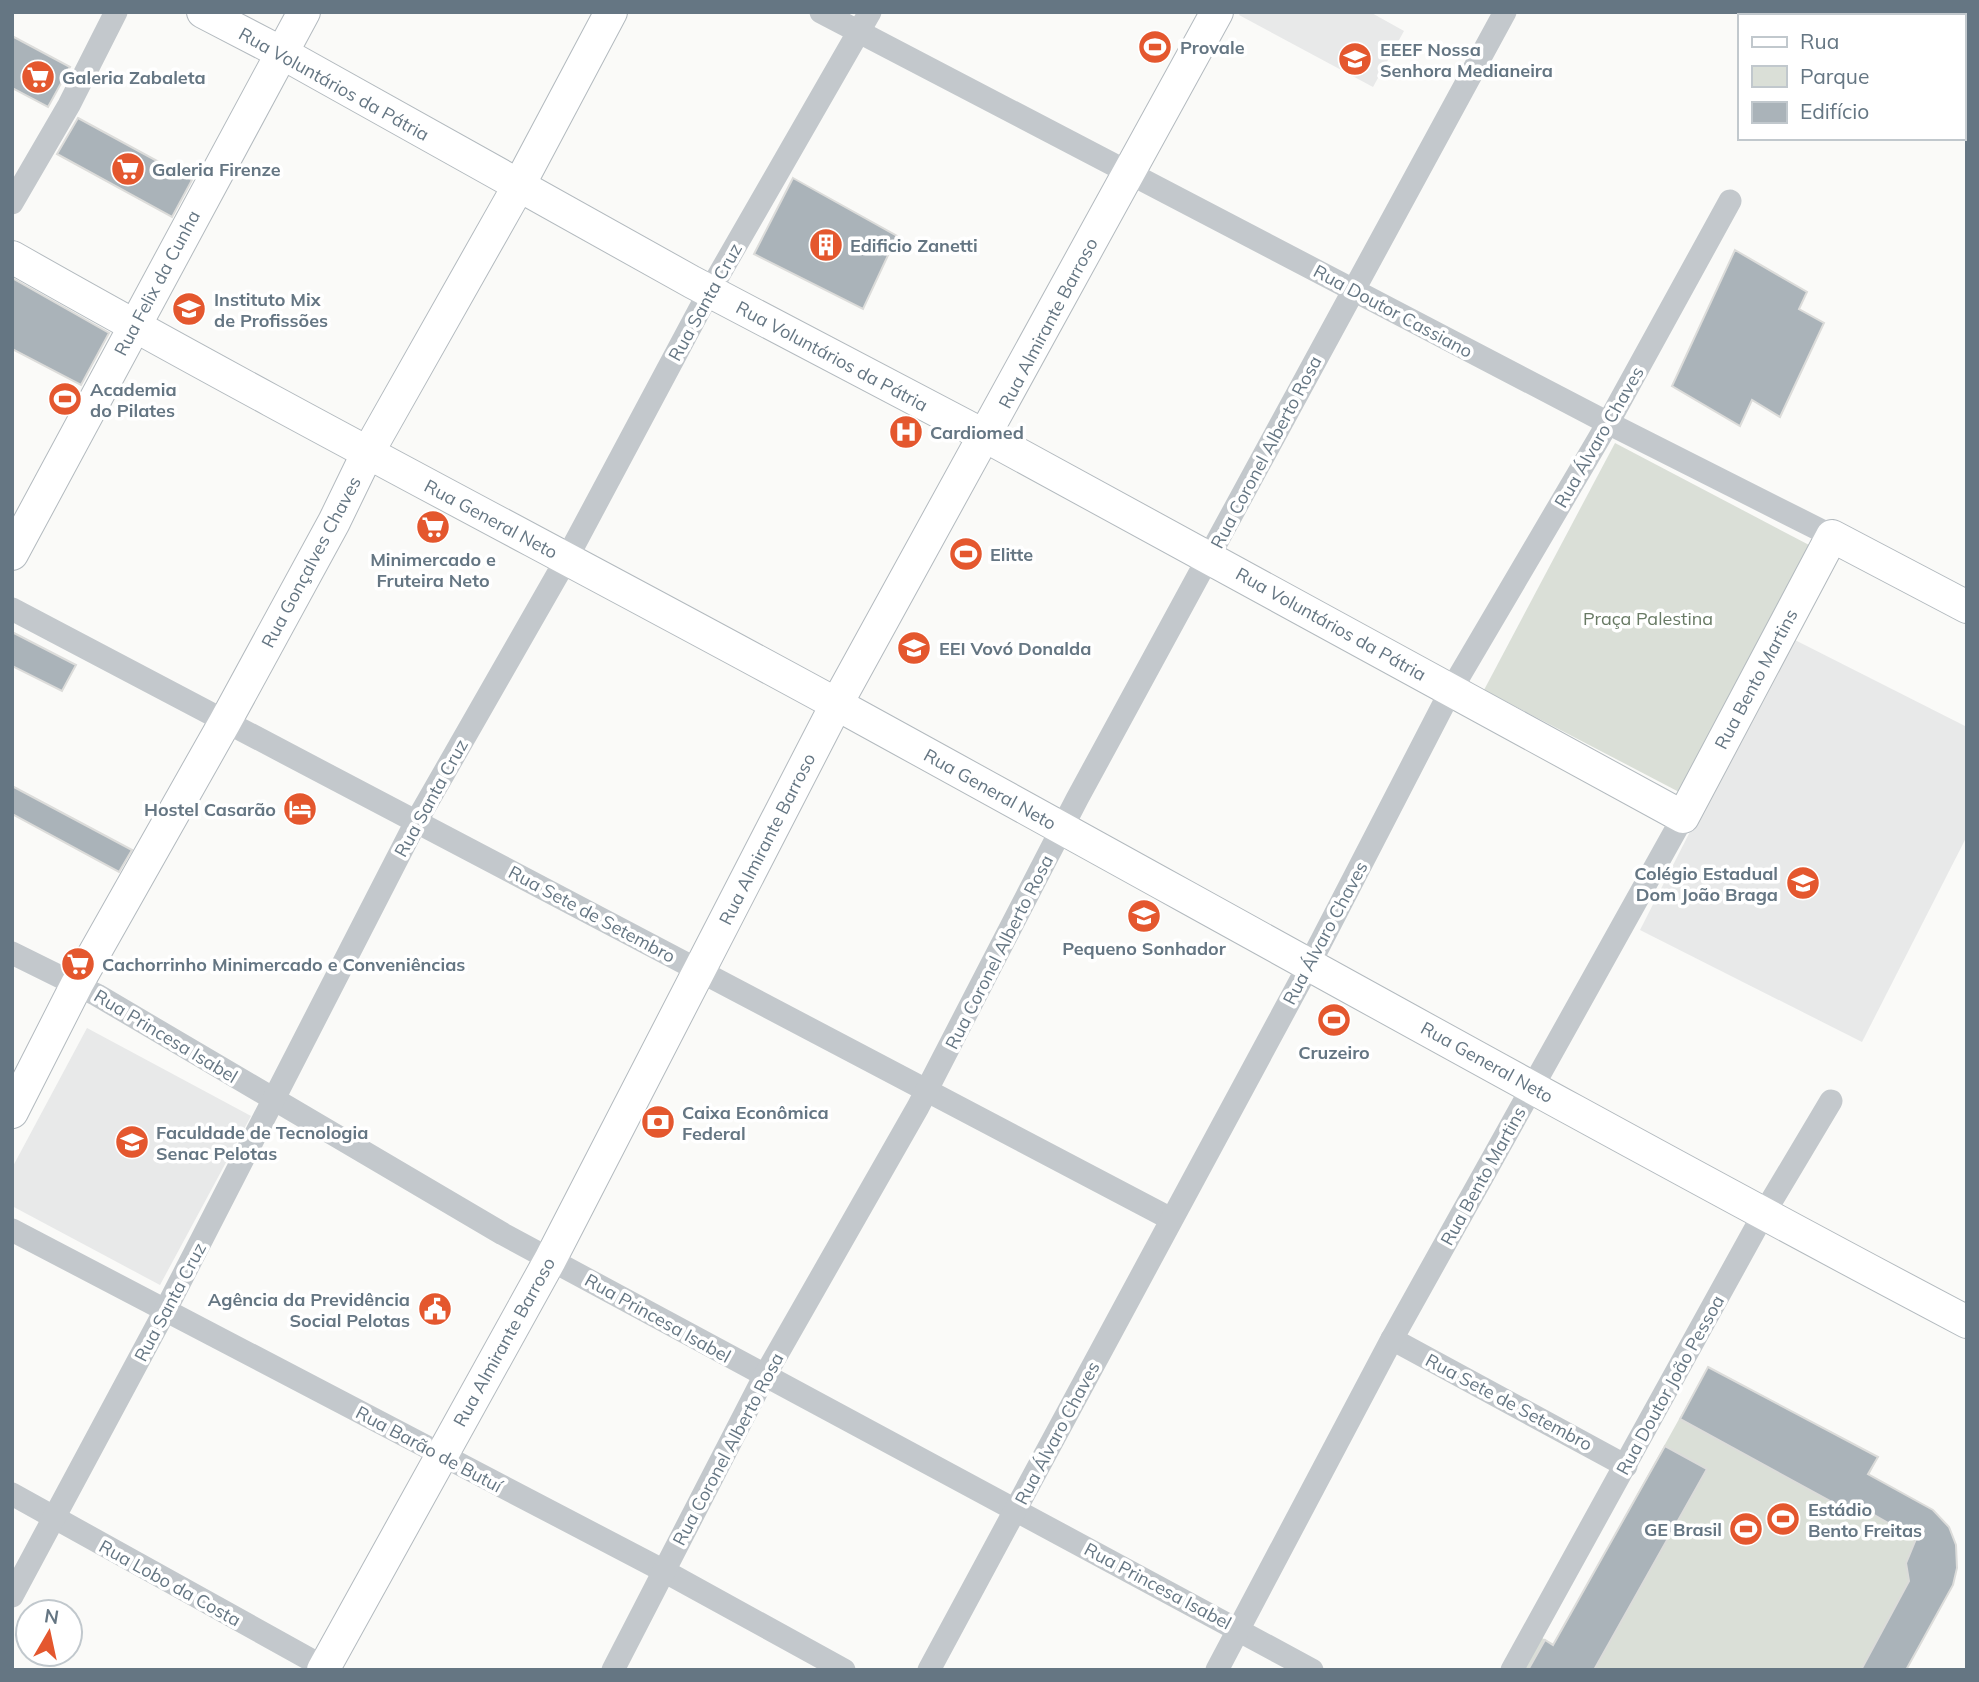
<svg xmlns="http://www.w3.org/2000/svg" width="1979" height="1682" font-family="Mulish,sans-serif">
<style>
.built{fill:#e8e9e9}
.green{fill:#dadfd7}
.building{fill:#aab3b9;stroke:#dcdcda;stroke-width:2}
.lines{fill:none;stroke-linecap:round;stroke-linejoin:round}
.secondary-casing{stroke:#b3babf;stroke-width:34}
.street{stroke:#c3c8cc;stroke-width:23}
.secondary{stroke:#fff;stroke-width:32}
.labels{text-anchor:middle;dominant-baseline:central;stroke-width:7;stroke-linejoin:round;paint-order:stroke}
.poi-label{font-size:18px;font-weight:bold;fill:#657683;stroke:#fff;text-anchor:start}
.street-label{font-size:18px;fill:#657683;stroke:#fff}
.park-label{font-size:18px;fill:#687a64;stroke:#fff}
</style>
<rect width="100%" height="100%" fill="#fafaf8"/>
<g class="built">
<path d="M1241,12H1370L1404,31L1373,87L1239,15Z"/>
<path d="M1789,637L1967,727V836L1862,1042L1640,930Z"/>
<path d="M87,1028L251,1116L160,1285L12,1206V1168Z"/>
</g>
<g class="green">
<path d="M1615,443L1811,546L1681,793L1484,690Z"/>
<path d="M1708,1367L1878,1457L1869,1475L1933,1510L1949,1527L1906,1670H1523L1540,1637L1554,1644Z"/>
</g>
<g class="building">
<path d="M12,36L70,67L48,107L12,88Z"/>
<path d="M78,118L192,180L172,217L57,154Z"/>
<path d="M793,178L897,236L863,309L754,254Z"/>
<path d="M1735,250L1807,292L1799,309L1824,323L1780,417L1752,400L1740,426L1672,386Z"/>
<path d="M12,278L109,333L81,385L12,349Z"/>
<path d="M12,632L76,665L62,691L12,666Z"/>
<path d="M12,786L132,850L119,872L12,814Z"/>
<path d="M1708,1367L1878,1457L1868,1474L1933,1510L1949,1527L1956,1545L1957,1568L1953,1585L1906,1670H1861L1909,1581L1906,1563L1916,1539L1855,1504L1850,1512L1680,1419Z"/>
<path d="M1665,1446L1707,1469L1594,1670H1528L1545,1640L1553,1645Z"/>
</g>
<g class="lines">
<g class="secondary-casing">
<g id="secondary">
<path d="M203,12L282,53L692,282L987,437L1683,817L1832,536L1967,607"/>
<path d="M12,257C285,412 563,555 838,705C1214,911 1588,1122 1967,1322"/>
<path d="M12,554L304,12"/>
<path d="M12,1112L77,984L225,722L334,522L367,454L518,187L611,12"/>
<path d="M323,1670L550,1260L836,705L1217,12"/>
</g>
</g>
<g class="street">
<path d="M821,12L1608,423L1832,536"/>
<path d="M12,203L69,105L116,12"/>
<path d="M12,609L1171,1219"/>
<path d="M12,953L97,995L503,1234L1312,1670"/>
<path d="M12,1230L664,1571L844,1670"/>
<path d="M1392,1339L1626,1466"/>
<path d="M12,1494L329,1670"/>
<path d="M12,1596L166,1309L416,822L567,558L709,292L870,12"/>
<path d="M613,1670L764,1377L918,1107L1077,799L1505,12"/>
<path d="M929,1670L1309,965L1451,690L1608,423L1730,201"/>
<path d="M1217,1670L1392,1339L1683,817"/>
<path d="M1512,1670L1763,1215L1831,1101"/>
</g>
<use href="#secondary" class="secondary"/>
</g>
<defs>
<g id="stadium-disc" transform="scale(1.75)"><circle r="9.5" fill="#e4572e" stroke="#fff"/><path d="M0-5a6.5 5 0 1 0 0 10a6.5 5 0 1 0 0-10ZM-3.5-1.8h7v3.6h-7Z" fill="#fff"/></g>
<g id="school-disc" transform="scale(1.75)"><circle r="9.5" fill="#e4572e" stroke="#fff"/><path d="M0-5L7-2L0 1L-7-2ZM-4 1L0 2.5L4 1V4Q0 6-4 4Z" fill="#fff"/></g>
<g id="supermarket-disc" transform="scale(1.75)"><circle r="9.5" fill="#e4572e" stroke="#fff"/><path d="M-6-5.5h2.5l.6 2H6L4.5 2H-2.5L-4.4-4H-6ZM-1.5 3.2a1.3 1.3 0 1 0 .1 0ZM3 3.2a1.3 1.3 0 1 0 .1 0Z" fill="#fff"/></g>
<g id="building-disc" transform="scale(1.75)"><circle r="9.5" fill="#e4572e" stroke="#fff"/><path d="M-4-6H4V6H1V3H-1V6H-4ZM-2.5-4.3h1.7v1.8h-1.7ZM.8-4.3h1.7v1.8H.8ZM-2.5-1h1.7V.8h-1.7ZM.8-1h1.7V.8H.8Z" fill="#fff"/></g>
<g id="university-disc" transform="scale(1.75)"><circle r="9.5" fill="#e4572e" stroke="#fff"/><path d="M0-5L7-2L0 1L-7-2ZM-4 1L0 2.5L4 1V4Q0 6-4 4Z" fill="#fff"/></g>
<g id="hospital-disc" transform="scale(1.75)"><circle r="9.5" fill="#e4572e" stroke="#fff"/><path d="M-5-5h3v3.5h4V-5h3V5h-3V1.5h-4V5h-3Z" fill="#fff"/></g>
<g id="hotel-disc" transform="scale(1.75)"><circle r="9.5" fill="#e4572e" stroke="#fff"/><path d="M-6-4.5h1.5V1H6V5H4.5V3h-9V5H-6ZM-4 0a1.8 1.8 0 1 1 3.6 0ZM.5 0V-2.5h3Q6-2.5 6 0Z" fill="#fff"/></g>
<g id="bank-disc" transform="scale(1.75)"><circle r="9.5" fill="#e4572e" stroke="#fff"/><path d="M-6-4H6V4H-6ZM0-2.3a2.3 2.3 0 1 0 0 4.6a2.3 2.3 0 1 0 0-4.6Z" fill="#fff"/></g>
<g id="civic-disc" transform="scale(1.75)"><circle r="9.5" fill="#e4572e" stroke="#fff"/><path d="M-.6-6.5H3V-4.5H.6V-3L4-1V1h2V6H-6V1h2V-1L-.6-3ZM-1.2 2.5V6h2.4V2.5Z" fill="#fff"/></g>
</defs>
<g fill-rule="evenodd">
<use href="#stadium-disc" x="1155" y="47"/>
<use href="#school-disc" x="1355" y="59"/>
<use href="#supermarket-disc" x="38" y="77"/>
<use href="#supermarket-disc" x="128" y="169"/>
<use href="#building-disc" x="826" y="245"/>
<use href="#university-disc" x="189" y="309"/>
<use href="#stadium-disc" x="65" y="399"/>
<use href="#hospital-disc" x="906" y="432"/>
<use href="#supermarket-disc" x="433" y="527"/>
<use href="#stadium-disc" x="966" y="554"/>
<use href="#school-disc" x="914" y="648"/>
<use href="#hotel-disc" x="300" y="809"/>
<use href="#school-disc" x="1803" y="883"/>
<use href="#school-disc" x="1144" y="916"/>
<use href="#supermarket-disc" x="78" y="964"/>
<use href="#stadium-disc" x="1334" y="1020"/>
<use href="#bank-disc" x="658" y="1122"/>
<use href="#university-disc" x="132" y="1142"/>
<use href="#civic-disc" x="435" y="1309"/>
<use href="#stadium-disc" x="1783" y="1519"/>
<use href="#stadium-disc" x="1746" y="1529"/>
</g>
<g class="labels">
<g class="poi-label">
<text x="1180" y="47">Provale</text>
<text x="1380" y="49">EEEF Nossa<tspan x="1380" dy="21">Senhora Medianeira</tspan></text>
<text x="62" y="77">Galeria Zabaleta</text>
<text x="152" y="169">Galeria Firenze</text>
<text x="850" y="245">Edificio Zanetti</text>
<text x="214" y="299">Instituto Mix<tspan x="214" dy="21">de Profissões</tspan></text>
<text x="90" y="389">Academia<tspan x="90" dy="21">do Pilates</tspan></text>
<text x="930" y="432">Cardiomed</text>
<text x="990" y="554">Elitte</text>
<text x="433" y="559" text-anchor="middle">Minimercado e<tspan x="433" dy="21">Fruteira Neto</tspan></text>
<text x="939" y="648">EEI Vovó Donalda</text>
<text x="276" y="809" text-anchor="end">Hostel Casarão</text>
<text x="1778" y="873" text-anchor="end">Colégio Estadual<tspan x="1778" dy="21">Dom João Braga</tspan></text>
<text x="1144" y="948" text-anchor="middle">Pequeno Sonhador</text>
<text x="102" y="964">Cachorrinho Minimercado e Conveniências</text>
<text x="1334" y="1052" text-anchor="middle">Cruzeiro</text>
<text x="682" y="1112">Caixa Econômica<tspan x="682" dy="21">Federal</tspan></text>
<text x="156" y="1132">Faculdade de Tecnologia<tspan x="156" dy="21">Senac Pelotas</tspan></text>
<text x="410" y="1299" text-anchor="end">Agência da Previdência<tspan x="410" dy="21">Social Pelotas</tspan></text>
<text x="1808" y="1509">Estádio<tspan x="1808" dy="21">Bento Freitas</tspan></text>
<text x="1722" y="1529" text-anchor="end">GE Brasil</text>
</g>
<g class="street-label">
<text transform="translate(334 84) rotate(29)">Rua Voluntários da Pátria</text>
<text transform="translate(157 283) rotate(-62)">Rua Felix da Cunha</text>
<text transform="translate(705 302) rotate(-61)">Rua Santa Cruz</text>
<text transform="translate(1393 311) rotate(28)">Rua Doutor Cassiano</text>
<text transform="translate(1048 323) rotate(-62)">Rua Almirante Barroso</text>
<text transform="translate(832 356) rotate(28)">Rua Voluntários da Pátria</text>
<text transform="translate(1599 437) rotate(-60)">Rua Álvaro Chaves</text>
<text transform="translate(1266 452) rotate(-62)">Rua Coronel Alberto Rosa</text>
<text transform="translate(491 519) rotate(28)">Rua General Neto</text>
<text transform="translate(311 562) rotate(-62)">Rua Gonçalves Chaves</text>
<text transform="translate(1331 624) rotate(29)">Rua Voluntários da Pátria</text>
<text transform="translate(1756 679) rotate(-62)">Rua Bento Martins</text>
<text transform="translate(990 789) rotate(29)">Rua General Neto</text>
<text transform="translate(431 798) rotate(-61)">Rua Santa Cruz</text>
<text transform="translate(767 839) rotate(-63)">Rua Almirante Barroso</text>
<text transform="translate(592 914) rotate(28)">Rua Sete de Setembro</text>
<text transform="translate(1325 933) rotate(-62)">Rua Álvaro Chaves</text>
<text transform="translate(999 952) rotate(-63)">Rua Coronel Alberto Rosa</text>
<text transform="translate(166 1036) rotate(31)">Rua Princesa Isabel</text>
<text transform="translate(1487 1062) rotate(29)">Rua General Neto</text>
<text transform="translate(1483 1176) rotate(-61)">Rua Bento Martins</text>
<text transform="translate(170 1302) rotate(-62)">Rua Santa Cruz</text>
<text transform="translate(658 1318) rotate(29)">Rua Princesa Isabel</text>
<text transform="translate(504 1342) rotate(-61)">Rua Almirante Barroso</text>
<text transform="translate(1670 1385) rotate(-61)">Rua Doutor João Pessoa</text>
<text transform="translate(1509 1402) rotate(28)">Rua Sete de Setembro</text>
<text transform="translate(1057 1433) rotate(-62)">Rua Álvaro Chaves</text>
<text transform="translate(429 1449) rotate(28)">Rua Barão de Butuí</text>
<text transform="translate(728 1449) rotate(-62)">Rua Coronel Alberto Rosa</text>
<text transform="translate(170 1583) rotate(29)">Rua Lobo da Costa</text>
<text transform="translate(1158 1586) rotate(28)">Rua Princesa Isabel</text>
</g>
<g class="park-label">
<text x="1648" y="618">Praça Palestina</text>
</g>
</g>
<rect width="1979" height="1682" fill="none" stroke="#657683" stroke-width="28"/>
<rect x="1738" y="14" width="228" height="126" fill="#ffffff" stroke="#c1c8cd" stroke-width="2"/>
<rect x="1752" y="37" width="35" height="10" fill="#ffffff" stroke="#c1c8cd" stroke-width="2"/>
<text x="1800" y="49" font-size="21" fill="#657683">Rua</text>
<rect x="1752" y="66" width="35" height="21" fill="#dadfd7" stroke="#c1c8cd" stroke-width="2"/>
<text x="1800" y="84" font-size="21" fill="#657683">Parque</text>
<rect x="1752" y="102" width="35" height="21" fill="#aab3b9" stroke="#c1c8cd" stroke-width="2"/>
<text x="1800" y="119" font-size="21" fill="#657683">Edifício</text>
<g transform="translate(49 1633) rotate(9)"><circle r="33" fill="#ffffff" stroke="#c1c8cd" stroke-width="2"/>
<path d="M0-5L12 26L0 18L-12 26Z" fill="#e4572e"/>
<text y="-10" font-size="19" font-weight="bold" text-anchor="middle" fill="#657683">N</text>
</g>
</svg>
